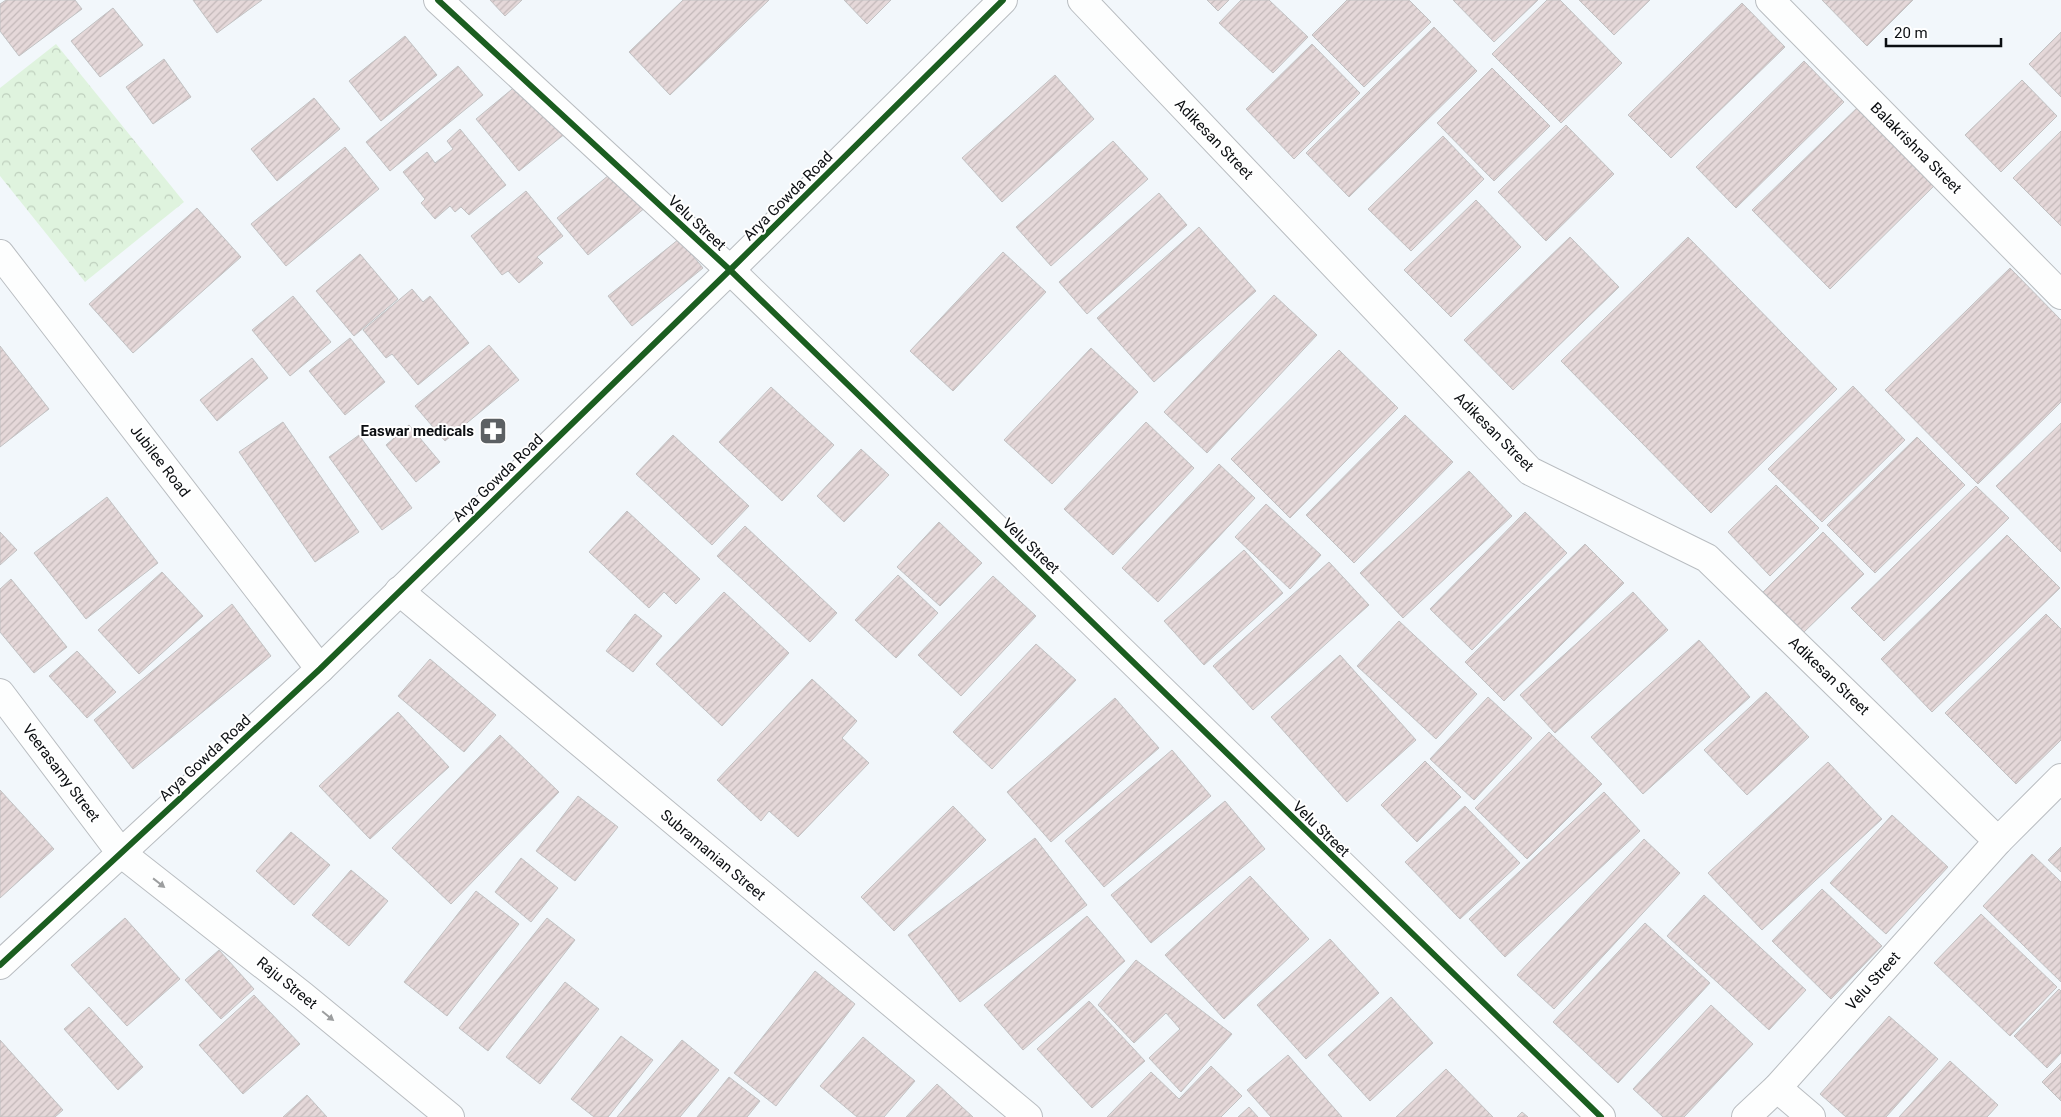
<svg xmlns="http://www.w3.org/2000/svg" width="2061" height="1117" font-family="Roboto,sans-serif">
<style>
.park{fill:url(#park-crowns)}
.building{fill:url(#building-hatch);stroke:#c2c2c3}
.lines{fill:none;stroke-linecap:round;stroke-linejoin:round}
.minor-casing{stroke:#b9bdc1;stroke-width:30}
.tertiary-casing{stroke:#b9bdc1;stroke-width:30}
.secondary-casing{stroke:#b9bdc1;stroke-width:30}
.minor{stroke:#fdfefe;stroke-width:28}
.tertiary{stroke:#fdfefe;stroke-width:28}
.secondary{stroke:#fdfefe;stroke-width:28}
.cycleway-casing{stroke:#fff;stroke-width:9}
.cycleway{stroke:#1b5e20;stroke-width:6}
.oneway{fill:#9c9e9f}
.labels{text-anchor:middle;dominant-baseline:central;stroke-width:4;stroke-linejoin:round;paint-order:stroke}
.street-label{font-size:15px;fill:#0b0e11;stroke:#fff}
.poi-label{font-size:15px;font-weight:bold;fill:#0b0e11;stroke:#fff;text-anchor:end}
</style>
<defs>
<pattern id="park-crowns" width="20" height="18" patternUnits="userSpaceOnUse" patternTransform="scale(1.25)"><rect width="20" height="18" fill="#dff3de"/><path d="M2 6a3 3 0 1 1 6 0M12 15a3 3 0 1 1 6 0" fill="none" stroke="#becfbd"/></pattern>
<pattern id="building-hatch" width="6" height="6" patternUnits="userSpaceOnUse" patternTransform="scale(1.25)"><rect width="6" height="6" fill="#e5d8d9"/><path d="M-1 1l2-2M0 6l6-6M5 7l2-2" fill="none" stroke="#c3b8b9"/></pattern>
</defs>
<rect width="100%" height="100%" fill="#f2f7fb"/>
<path class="park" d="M56,44L184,202L85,282L0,176V88Z"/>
<g class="building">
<path d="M6,0H75L82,9L19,56L0,31V4Z"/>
<path d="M193,0H262L217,33Z"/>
<path d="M490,0H522L505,16Z"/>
<path d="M683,0H769L670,95L629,52Z"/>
<path d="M844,0H891L867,24Z"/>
<path d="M1207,0H1229L1218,11Z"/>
<path d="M1241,0H1269L1308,37L1273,73L1219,23Z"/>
<path d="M1347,0H1409L1431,22L1364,87L1312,35Z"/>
<path d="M1453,0H1538L1494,42Z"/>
<path d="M1547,0H1560L1622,63L1561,123L1492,54Z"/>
<path d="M1579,0H1650L1614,35Z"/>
<path d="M1822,0H1913L1867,46Z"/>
<path d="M1742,3L1785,47L1671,158L1628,115Z"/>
<path d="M113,8L143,45L100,77L71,41Z"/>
<path d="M1434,27L1477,71L1349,197L1306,153Z"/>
<path d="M2061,32V97L2029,64Z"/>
<path d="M405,36L437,75L381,121L349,81Z"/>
<path d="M1312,44L1360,93L1294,159L1246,109Z"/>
<path d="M164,59L191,97L153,124L126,87Z"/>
<path d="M1804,61L1844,102L1736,208L1696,167Z"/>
<path d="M458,66L483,95L390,171L366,142Z"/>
<path d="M1492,68L1550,126L1494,181L1437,123Z"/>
<path d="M1055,75L1094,119L1002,202L962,158Z"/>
<path d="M523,80L566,133L519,171L476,119Z"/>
<path d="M2022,80L2057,116L2001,172L1965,135Z"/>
<path d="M314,98L340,129L277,181L251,149Z"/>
<path d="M1862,103L1939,181L1830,289L1752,210Z"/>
<path d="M1566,125L1614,174L1546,241L1498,192Z"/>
<path d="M460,129L506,185L469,215L461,207L455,212L450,206L435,219L421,203L425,199L403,172L427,152L435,163L453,149L447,141Z"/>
<path d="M2061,131V226L2013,178Z"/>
<path d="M1443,136L1484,179L1411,251L1368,209Z"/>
<path d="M1113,141L1148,179L1051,266L1016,227Z"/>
<path d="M345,147L379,189L286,266L251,224Z"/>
<path d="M615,170L646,207L588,255L557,218Z"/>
<path d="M526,191L563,236L537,257L543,263L519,283L508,271L502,275L471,236Z"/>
<path d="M1159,193L1187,225L1087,314L1059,282Z"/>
<path d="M1476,200L1521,247L1451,317L1404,270Z"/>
<path d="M197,208L241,257L133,353L89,304Z"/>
<path d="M1199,227L1256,291L1154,382L1097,318Z"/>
<path d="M1570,237L1619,287L1513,390L1464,340Z"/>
<path d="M1688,237L1837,389L1711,513L1561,361Z"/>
<path d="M679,239L703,268L632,326L608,296Z"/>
<path d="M1003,252L1046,292L953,391L910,351Z"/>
<path d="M360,254L398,299L354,336L316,291Z"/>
<path d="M2010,268L2061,320V402L1978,484L1885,390Z"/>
<path d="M412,289L423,302L430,296L469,343L418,385L392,354L386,358L363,330Z"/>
<path d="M1274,295L1317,335L1207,453L1164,412Z"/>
<path d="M293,296L331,342L290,376L252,330Z"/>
<path d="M350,338L385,382L345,415L309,371Z"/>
<path d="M489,345L519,380L445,441L415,406Z"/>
<path d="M0,346L49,409L0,447Z"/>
<path d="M1091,348L1138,392L1052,484L1004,440Z"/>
<path d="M1339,350L1398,408L1290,518L1231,459Z"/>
<path d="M252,358L268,378L217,421L200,400Z"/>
<path d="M1853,386L1905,440L1822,522L1768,469Z"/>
<path d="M771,387L834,445L782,501L719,442Z"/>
<path d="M1405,415L1453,462L1354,563L1306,515Z"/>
<path d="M283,422L359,532L315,562L239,452Z"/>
<path d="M1146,422L1194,468L1113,555L1064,509Z"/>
<path d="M2061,423V552L1996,486Z"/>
<path d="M409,425L440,462L416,482L386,445Z"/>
<path d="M359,435L412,508L382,530L329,457Z"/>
<path d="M673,435L749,506L712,545L636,474Z"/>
<path d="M1917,437L1965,485L1875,573L1827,525Z"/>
<path d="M861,449L889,475L844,522L817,496Z"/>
<path d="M1219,464L1255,498L1158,602L1122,568Z"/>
<path d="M1469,471L1512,516L1403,618L1360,573Z"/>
<path d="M1776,485L1819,528L1770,576L1728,532Z"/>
<path d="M1976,486L2009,518L1884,641L1851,608Z"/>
<path d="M107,497L158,563L86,619L34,553Z"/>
<path d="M1266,504L1321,555L1290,589L1235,537Z"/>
<path d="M627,511L700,579L676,604L664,592L649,608L589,552Z"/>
<path d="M1525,512L1567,553L1472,650L1430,609Z"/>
<path d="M939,522L982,563L940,606L897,567Z"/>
<path d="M745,526L837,613L810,642L717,556Z"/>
<path d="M0,532L17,550L0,565Z"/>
<path d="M1823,532L1864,574L1803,633L1763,592Z"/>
<path d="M2007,535L2060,588L1932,712L1881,659Z"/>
<path d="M1585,544L1624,583L1504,701L1465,662Z"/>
<path d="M1244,550L1283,593L1204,665L1164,621Z"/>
<path d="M1329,562L1369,605L1253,710L1213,666Z"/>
<path d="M162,572L203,616L139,674L98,630Z"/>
<path d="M898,575L938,613L896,658L855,620Z"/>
<path d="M993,576L1036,616L961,696L918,655Z"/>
<path d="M11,579L67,647L34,673L0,632V589Z"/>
<path d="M724,592L789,653L722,726L656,664Z"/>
<path d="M1633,592L1668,630L1555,733L1520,695Z"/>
<path d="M232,604L271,656L133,769L94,720Z"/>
<path d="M635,614L662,636L633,672L606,651Z"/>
<path d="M2046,614L2061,629V740L2016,784L1945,713Z"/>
<path d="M1399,621L1477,694L1436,739L1357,666Z"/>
<path d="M1699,640L1750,697L1643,794L1591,737Z"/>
<path d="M1036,644L1076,680L992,769L953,732Z"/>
<path d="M77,651L116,692L87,718L49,676Z"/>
<path d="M1340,655L1416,740L1347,802L1271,717Z"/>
<path d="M430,659L496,715L464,752L398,696Z"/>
<path d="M812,679L857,721L842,738L869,763L798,837L769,811L761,821L717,780Z"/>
<path d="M1766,692L1809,737L1747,795L1704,750Z"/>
<path d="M1488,697L1532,738L1474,800L1430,759Z"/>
<path d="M1115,698L1159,748L1051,842L1007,792Z"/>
<path d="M398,712L449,767L370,839L319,786Z"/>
<path d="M1549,732L1602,784L1527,859L1475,808Z"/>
<path d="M500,735L559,792L451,904L392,848Z"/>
<path d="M1172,750L1211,796L1104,887L1065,841Z"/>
<path d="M1425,761L1461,797L1417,842L1381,805Z"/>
<path d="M1828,762L1882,819L1762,930L1708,873Z"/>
<path d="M0,790L54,849L0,898Z"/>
<path d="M1604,792L1640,831L1505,957L1469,919Z"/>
<path d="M578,796L618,827L575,881L536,851Z"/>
<path d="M1225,801L1265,849L1151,943L1111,895Z"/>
<path d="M953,806L986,840L894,931L861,897Z"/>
<path d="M1465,806L1520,863L1460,919L1405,862Z"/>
<path d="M1892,815L1948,867L1886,934L1830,883Z"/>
<path d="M291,832L330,865L294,905L256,871Z"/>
<path d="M1035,838L1087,905L960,1002L908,935Z"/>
<path d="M1644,839L1680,873L1554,1009L1517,975Z"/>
<path d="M2061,847V872L2048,860Z"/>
<path d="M2032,854L2061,882V982L1983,906Z"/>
<path d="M521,858L558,888L531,922L495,892Z"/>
<path d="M351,870L388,901L349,946L312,915Z"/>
<path d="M1250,876L1309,939L1224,1019L1165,955Z"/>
<path d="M1822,889L1882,946L1831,999L1772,941Z"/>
<path d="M476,891L519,924L447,1016L404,982Z"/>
<path d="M1704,895L1806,990L1769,1030L1667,936Z"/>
<path d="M1981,914L2057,987L2010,1036L1934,963Z"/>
<path d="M1087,916L1125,961L1023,1050L984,1005Z"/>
<path d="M125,918L180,979L127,1026L71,965Z"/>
<path d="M547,918L575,940L488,1051L459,1028Z"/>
<path d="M1645,923L1710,983L1618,1083L1553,1022Z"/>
<path d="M1330,939L1379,993L1306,1059L1257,1005Z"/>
<path d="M219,950L254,989L221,1019L185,980Z"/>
<path d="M1136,960L1232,1034L1181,1092L1149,1058L1180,1029L1166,1013L1134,1043L1098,1005Z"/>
<path d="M815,971L855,1004L776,1106L734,1073Z"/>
<path d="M565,982L599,1009L540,1084L506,1057Z"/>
<path d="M2059,989L2061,991V1053L2047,1068L2014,1036Z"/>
<path d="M254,995L300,1044L243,1094L199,1045Z"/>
<path d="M1391,997L1433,1043L1370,1101L1328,1055Z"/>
<path d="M1089,1001L1145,1061L1092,1108L1037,1049Z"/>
<path d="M1711,1005L1753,1044L1684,1117H1663L1633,1089Z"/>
<path d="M89,1007L143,1067L118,1090L64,1029Z"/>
<path d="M1889,1016L1938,1059L1886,1117H1846L1820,1094Z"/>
<path d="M621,1036L653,1060L608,1117H594L571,1099Z"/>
<path d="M863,1037L915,1081L884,1117H857L820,1086Z"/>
<path d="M0,1040L63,1110L55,1117H0Z"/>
<path d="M682,1040L719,1070L680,1117H617Z"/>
<path d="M1288,1055L1342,1117H1271L1247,1090Z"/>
<path d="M1950,1061L1998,1105L1987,1117H1899Z"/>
<path d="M2061,1063V1101L2042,1082Z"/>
<path d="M1211,1066L1242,1096L1221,1117H1107L1151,1072L1179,1099Z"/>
<path d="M1446,1069L1493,1117H1396Z"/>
<path d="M729,1077L760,1101L747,1117H697Z"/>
<path d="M937,1084L973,1117H906Z"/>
<path d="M307,1095L327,1117H283Z"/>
<path d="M1249,1107L1258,1117H1238Z"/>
<path d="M1522,1112L1528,1117H1517Z"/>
</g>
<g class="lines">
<g class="minor-casing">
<g id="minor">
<path d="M438,0L730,270L1601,1117"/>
<path d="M1082,0L1530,471L1707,558L1998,841"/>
<path d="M1770,0L2061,295"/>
<path d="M0,254L320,669"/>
<path d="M399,591L1028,1117"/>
<path d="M1777,1088L1811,1117"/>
<path d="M1746,1117L1777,1088L1998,841L2061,778"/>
</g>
</g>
<g class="tertiary-casing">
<path id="tertiary" d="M0,693L121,853L303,996L450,1117"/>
</g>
<g class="secondary-casing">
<path id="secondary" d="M0,965L320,669L730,270L1003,0"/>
</g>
<use href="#minor" class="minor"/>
<use href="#tertiary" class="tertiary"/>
<use href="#secondary" class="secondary"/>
<g class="cycleway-casing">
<g id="cycleway">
<path d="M438,0L730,270L1601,1117"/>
<path d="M0,965L320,669L730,270L1003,0"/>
</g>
</g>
<use href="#cycleway" class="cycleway"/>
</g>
<defs><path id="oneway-solid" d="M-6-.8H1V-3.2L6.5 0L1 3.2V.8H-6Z" transform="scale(1.25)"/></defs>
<g class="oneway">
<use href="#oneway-solid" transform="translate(159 883) rotate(38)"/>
<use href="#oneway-solid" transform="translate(328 1016) rotate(39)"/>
</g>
<defs>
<g id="pharmacy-square" transform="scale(1.4375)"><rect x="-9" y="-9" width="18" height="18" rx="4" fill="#5c6063" stroke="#fff"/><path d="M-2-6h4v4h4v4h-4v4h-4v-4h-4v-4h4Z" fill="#fff"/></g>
</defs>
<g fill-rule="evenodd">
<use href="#pharmacy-square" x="493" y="431"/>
</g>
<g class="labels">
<g class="street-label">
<text transform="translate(1214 139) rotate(46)">Adikesan Street</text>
<text transform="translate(1916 148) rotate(45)">Balakrishna Street</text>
<text transform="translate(788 196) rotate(-45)">Arya Gowda Road</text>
<text transform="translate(697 223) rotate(43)">Velu Street</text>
<text transform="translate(1494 432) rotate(45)">Adikesan Street</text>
<text transform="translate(160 461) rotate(52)">Jubilee Road</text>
<text transform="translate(498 478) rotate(-44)">Arya Gowda Road</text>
<text transform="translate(1031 546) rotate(44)">Velu Street</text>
<text transform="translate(1829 676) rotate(44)">Adikesan Street</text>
<text transform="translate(205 758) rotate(-43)">Arya Gowda Road</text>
<text transform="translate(61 773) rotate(53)">Veerasamy Street</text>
<text transform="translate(1321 829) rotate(44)">Velu Street</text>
<text transform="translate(713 855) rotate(40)">Subramanian Street</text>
<text transform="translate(1873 981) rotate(-48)">Velu Street</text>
<text transform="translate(287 983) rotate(39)">Raju Street</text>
</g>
<g class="poi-label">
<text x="474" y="431">Easwar medicals</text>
</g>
</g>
<path d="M1886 38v8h115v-8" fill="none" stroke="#0b0e11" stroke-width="2.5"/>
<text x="1894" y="38" font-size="15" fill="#0b0e11" stroke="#ffffff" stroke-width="4" paint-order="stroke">20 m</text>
</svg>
